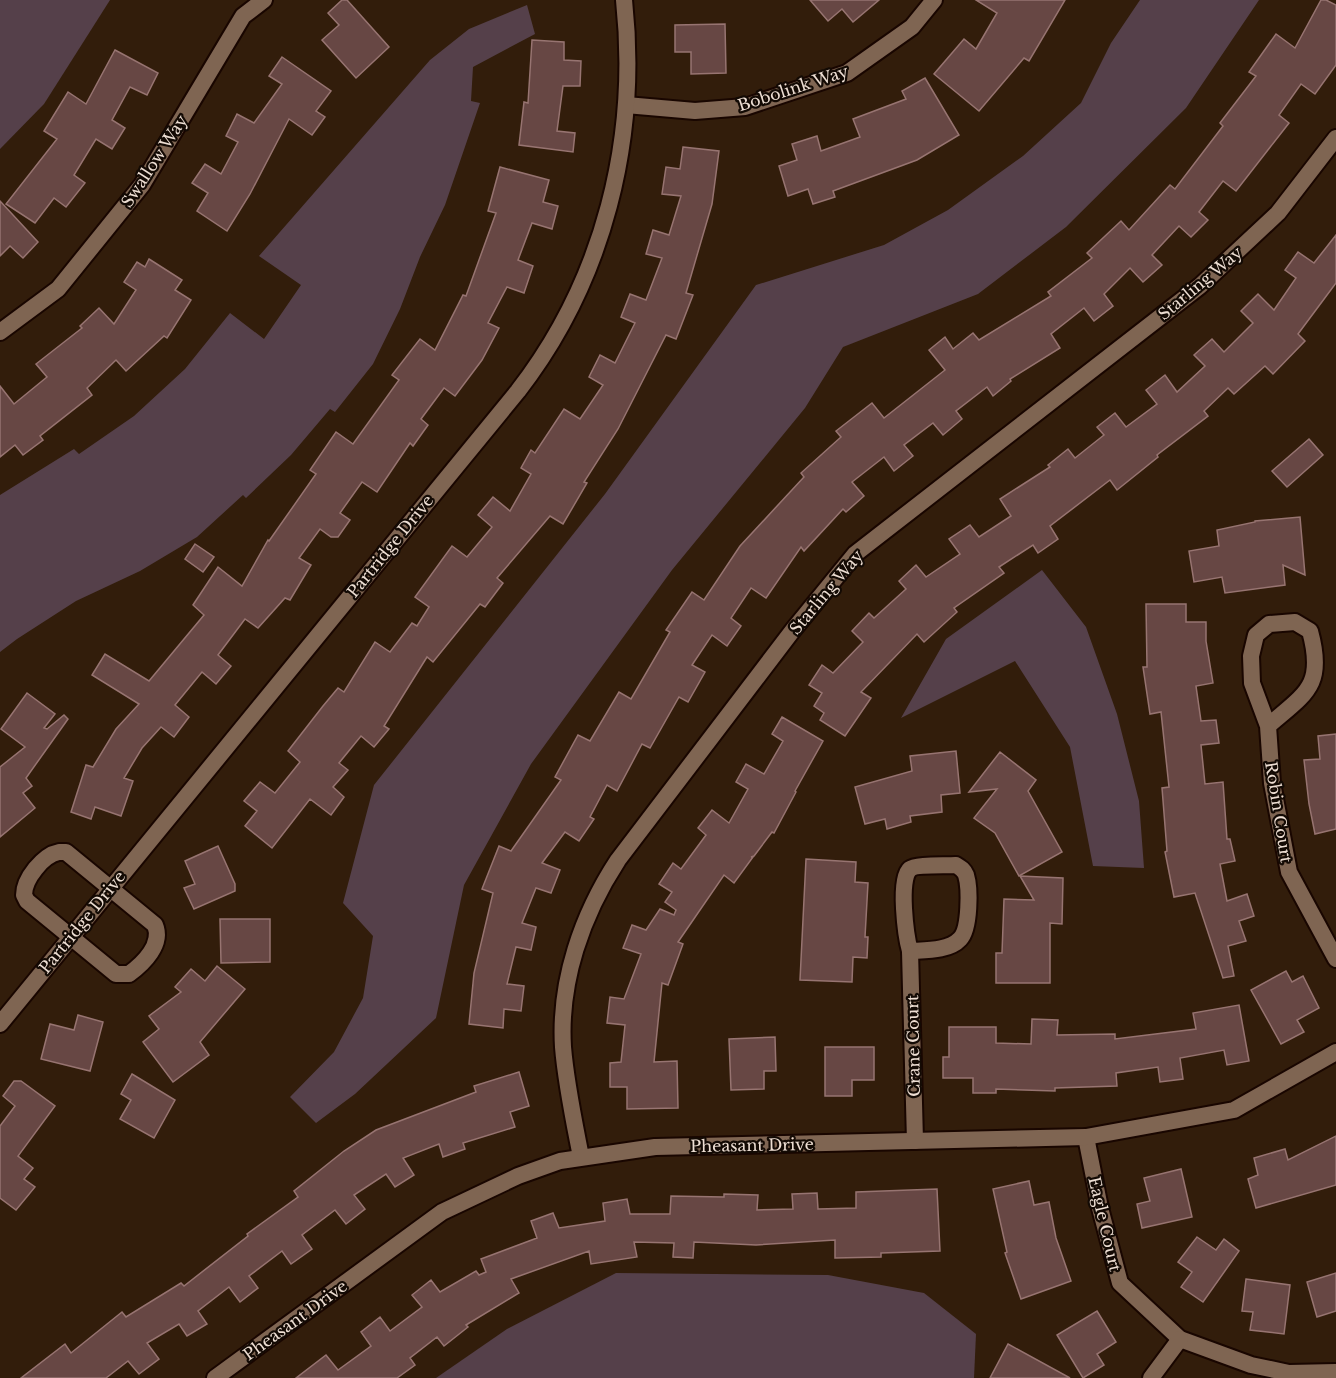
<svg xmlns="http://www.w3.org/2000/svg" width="1336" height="1378" font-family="'Libre Baskerville',serif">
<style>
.green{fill:#55404a}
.building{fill:#674744;stroke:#977471;stroke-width:1.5}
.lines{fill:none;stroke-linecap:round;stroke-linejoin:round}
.minor-casing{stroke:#190600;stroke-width:20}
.tertiary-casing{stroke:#190600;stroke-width:20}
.minor{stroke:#7f6552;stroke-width:16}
.tertiary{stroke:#7f6552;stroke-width:16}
.labels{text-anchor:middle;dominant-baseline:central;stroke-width:4.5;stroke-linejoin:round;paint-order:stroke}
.street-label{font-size:16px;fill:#edded3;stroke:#130a04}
</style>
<rect width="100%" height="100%" fill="#321d0b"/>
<g class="green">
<path d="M0,0H110L44,104L0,149Z"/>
<path d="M1140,0H1259L1186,108L1066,227L978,294L843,347L805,408L672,570L531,764L464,885L436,1018L355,1094L316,1123L290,1097L334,1052L363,998L373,936L343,903L374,785L605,494L756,285L884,245L948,210L1023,156L1081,103L1111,43Z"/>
<path d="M527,5L535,34L473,67L471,101L480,103L445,205L420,257L400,309L373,364L335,412L330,409L291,455L246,498L243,495L197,537L140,571L76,601L17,639L0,652V495L74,449L79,454L134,416L185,369L230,313L264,339L301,285L259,256L430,60L469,29Z"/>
<path d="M1042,570L1086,627L1117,714L1139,801L1144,868L1093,866L1070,747L1015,661L901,718L946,639Z"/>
<path d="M616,1273L828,1275L924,1293L976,1334L974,1378H436L507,1329Z"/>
</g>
<g class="building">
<path d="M342,0H347L389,47L356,78L322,40L339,25L328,13Z"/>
<path d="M810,0H879L853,22L842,9L828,21Z"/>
<path d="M976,0H1065L1029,61L1024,58L979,111L934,74L964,39L976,49L997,13Z"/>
<path d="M1321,0H1326L1336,5V65L1315,94L1301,84L1279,115L1289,123L1236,191L1223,181L1199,212L1208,220L1191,237L1179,226L1152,255L1162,265L1143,282L1130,268L1104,294L1113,306L1094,321L1084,308L1051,334L1060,348L1010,379L1011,381L993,396L987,387L956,411L962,419L943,435L933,423L904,445L913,456L894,471L884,457L852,482L864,496L846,512L843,509L804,551L801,547L766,598L751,588L731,618L741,626L727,646L712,635L692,665L705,672L688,702L679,697L650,748L642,744L617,791L607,785L590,817L594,819L579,841L565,832L542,863L560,870L551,893L536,888L522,923L536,927L531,950L516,947L507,984L524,986L521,1011L504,1009L503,1028L469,1024L474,973L493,893L482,889L499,846L511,851L561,780L555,777L578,735L590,741L619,692L631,699L670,632L666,630L692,592L704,600L740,546L804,477L801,473L841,437L836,431L872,403L884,418L945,370L929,350L945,337L953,349L973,333L979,340L1051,296L1048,292L1092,258L1087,253L1121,221L1129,230L1170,185L1175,189L1223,126L1220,123L1256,76L1249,72L1276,34L1295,48Z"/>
<path d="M725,24L726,73L691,74V52H675V25Z"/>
<path d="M532,40L564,42V60L581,61L580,86H563L557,131L575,133L573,152L519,145L524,102L528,103Z"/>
<path d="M115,50L158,73L147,95L130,87L112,120L125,128L112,149L96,139L74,175L85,183L66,207L54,198L35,223L6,204L57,139L44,131L68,92L86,104Z"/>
<path d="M282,57L331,91L316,111L325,117L312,135L289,119L250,194L227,231L197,211L208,193L192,183L205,164L221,174L238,142L226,136L237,114L254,123L282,84L269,76Z"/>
<path d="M925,78L959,135L917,160L833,191L835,197L813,204L808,189L788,196L779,166L797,160L792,144L817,136L821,151L860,137L853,119L906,99L902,91Z"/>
<path d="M683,147L719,151L712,204L686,293L693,295L676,339L666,335L618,429L584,482L587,483L563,524L550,516L497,578L503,583L485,607L480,604L433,662L427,657L384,726L389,729L374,747L361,736L339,763L348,770L333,787L344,797L331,815L310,799L272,848L245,826L257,811L244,801L260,782L275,793L300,762L288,751L323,706L338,688L344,692L375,642L390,652L412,623L417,626L429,607L415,597L452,546L467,557L492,527L478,515L493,497L510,511L531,474L521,468L531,450L535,453L564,409L580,419L603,385L589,377L600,355L615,363L635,323L621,317L630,294L646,300L662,258L646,254L653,230L669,235L681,196L662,194L666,167L680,169Z"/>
<path d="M500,167L549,180L543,202L558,206L552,229L532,223L518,260L533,266L524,293L507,287L488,323L499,328L482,360L455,396L444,388L421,419L428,425L413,446L410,443L377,492L362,482L340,513L350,520L338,537H331L320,529L299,558L311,565L290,600L285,598L258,628L245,619L218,655L231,666L216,684L202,672L175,705L189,717L174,737L161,727L142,748L124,778L133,781L121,816L95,807L91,819L71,812L86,765L93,767L116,729L139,704L92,675L105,654L149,681L204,615L193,605L218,567L242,586L268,540L269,541L316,474L310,470L336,432L353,444L399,380L392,375L420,339L435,350L463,295L466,296L496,213L488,211Z"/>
<path d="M0,201L38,242L23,258L10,246L0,256Z"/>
<path d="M1336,235V283L1298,334L1305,341L1273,374L1265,366L1234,394L1228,388L1204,411L1208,416L1157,455L1158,457L1117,490L1110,480L1050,526L1058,539L1038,553L1033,545L999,567L1004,573L954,608L957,612L924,642L917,634L861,692L871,698L845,736L820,720L824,713L814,706L822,693L809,685L822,665L833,673L863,642L852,631L869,613L874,618L906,589L899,581L916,565L926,577L960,554L949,539L970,525L979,537L1011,516L1000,499L1050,467L1048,465L1068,449L1075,458L1104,435L1097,427L1115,413L1126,427L1157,404L1146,390L1165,375L1177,392L1205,366L1194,355L1212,339L1224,352L1253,323L1241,311L1258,294L1274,310L1296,278L1285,270L1298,252L1314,263Z"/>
<path d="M149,259L182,280L175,290L191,300L167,338L164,336L126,371L116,360L87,388L92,395L40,436L43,440L23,455L15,445L0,457V386L14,404L47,377L36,364L82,328L80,326L99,308L114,324L136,290L124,282L137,262L145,267Z"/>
<path d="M1309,439L1323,455L1287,487L1272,471Z"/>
<path d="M1300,517L1305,575L1283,565L1285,585L1225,593L1222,577L1194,582L1189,551L1219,546L1217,530L1255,522V521Z"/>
<path d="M195,544L214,557L203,572L185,559Z"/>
<path d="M1146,604H1186V622H1206V641L1213,683L1196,686L1201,721L1216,720L1219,743L1201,745L1205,784L1223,782L1227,839H1230L1235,861L1220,864L1227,901L1247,894L1254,916L1239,921L1246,941L1228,946L1234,976L1223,978L1195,893L1174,897L1165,852L1167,851L1162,788L1169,787L1161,712L1150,714L1143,667H1147Z"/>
<path d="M27,693L55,714L44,728L47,729L64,715L68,719L26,778L32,786L23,793L35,808L0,837V767L25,747L1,729Z"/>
<path d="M782,717L823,741L795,791L796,792L774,833L772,832L754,856L751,857H753L734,883L724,875L678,942L683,944L668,985L662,983L654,1062L677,1061L678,1108L627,1109V1087H610V1063L621,1062L625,1025L607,1023L610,997L624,999L641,954L623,948L632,925L646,930L660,909L674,915L676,910L665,902L672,892L659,884L673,863L681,869L706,835L698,828L712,810L729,823L748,789L736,782L746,764L764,774L783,741L772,734Z"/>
<path d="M1336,734V829L1315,834L1309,804L1304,760L1320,759L1318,736Z"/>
<path d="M956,751L960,793L941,795L942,812L910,816L911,822L887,829L885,819L865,824L855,787L912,771L910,756Z"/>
<path d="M1000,752L1036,780L1028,791L1062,852L1019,876L995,833L974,818L997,789L969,792Z"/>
<path d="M218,846L235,884V891L194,909L184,888L195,884L185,861Z"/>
<path d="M806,859L856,862L855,882L868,883L865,937H868L867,958L853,957L852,982L800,980Z"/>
<path d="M1020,876L1063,878L1062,924L1050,923V983H996V953H1002L1004,899L1034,900Z"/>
<path d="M220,919H270V962L221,963Z"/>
<path d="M217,966L245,989L200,1042L209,1055L173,1082L143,1042L159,1029L149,1016L181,992L175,987L191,969L205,981Z"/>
<path d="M1286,971L1292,982L1303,976L1319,1008L1297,1020L1304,1032L1281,1044L1251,990Z"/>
<path d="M1239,1005L1249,1061L1227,1065L1224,1050L1180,1058L1183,1079L1160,1082L1158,1067L1116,1073L1117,1086L1055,1088V1091L996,1089V1093H973V1078H943V1057H949V1027H996V1043L1031,1044L1032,1019L1058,1020L1057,1035L1115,1034V1039L1196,1029L1193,1013Z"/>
<path d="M78,1015L103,1022L90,1071L41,1059L50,1024L74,1030Z"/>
<path d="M775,1037L776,1071H764V1089L731,1090L729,1039Z"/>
<path d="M825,1047H874V1080H852V1096H825Z"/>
<path d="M519,1072L529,1106L510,1112L515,1127L463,1143L465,1149L443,1157L439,1144L403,1158L414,1175L395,1187L386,1174L354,1195L365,1209L346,1224L335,1210L302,1235L312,1249L291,1264L282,1251L249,1276L258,1288L240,1302L229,1287L198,1311L207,1324L187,1336L179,1324L147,1343L159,1359L139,1374L128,1361L106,1378H21L65,1344L71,1353L122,1312L126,1317L181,1283L184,1286L248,1236L247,1234L298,1197L294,1191L344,1151L376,1130L476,1092L474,1086Z"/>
<path d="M132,1074L175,1100L154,1138L120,1119L131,1100L121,1094Z"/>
<path d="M14,1081H21L55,1106L18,1156L33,1168L24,1179L35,1187L16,1210L0,1198V1126L15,1106L3,1096Z"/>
<path d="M1336,1136V1185L1256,1208L1248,1179L1258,1175L1254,1158L1285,1149L1288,1160Z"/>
<path d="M1181,1169L1192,1217L1142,1228L1137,1204L1150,1201L1144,1178Z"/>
<path d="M1029,1181L1034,1205L1049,1202L1056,1238L1071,1281L1021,1299L1005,1253L1007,1252L993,1189Z"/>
<path d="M937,1189L940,1251L881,1253V1257L835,1258V1240L756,1245L694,1242L693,1258L673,1257L674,1243L634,1242L637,1257L591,1264L589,1251L511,1279L519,1293L466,1325L468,1327L444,1346L437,1337L410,1358L415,1365L397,1378H296L326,1355L338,1370L371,1346L361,1332L380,1317L390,1331L422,1307L412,1295L431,1280L440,1292L476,1271L479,1275L486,1272L481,1259L537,1238L531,1221L553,1213L559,1228L605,1221L603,1203L627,1199L630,1214H670L671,1196L724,1197V1194L758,1195L757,1210L793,1209L792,1194L817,1193L818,1209L856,1208V1192Z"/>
<path d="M1197,1237L1216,1250L1224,1239L1239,1251L1203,1302L1181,1287L1192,1272L1178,1262Z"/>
<path d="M1336,1273V1311L1317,1317L1307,1282Z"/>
<path d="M1246,1279L1290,1285L1284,1334L1250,1330L1253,1312L1242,1311Z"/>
<path d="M1097,1311L1116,1342L1097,1354L1104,1365L1083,1378L1057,1335Z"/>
<path d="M1008,1344L1070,1378H990Z"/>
</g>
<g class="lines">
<g class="minor-casing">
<g id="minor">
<path d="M626,105L695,111L745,107L847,73L912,27L934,0"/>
<path d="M0,332L58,289L142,185L243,16L264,0"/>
<path d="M1268,726C1306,693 1325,686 1310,631L1295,622L1269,624L1256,635L1251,656L1252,683L1268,726L1272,783L1289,872L1336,959"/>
<path d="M59,852H66L155,925C163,944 144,963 129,974H116L27,901L24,895C24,879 43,855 59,852Z"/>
<path d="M956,865C961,868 964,870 966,875C970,888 970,929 960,939C949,951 926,950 910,951C906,937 898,879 910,869C916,864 947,866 956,865Z"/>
<path d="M910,951L915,1141"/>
<path d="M0,1024L518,391C604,280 639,139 624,0"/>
<path d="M1086,1137L1100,1208L1120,1283L1180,1339L1251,1365L1289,1373L1336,1372"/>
<path d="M581,1157C574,1121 566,1084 563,1047C559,981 582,915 618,860L793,630L855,554L1200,286L1278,213L1336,138"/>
<path d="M1151,1378L1180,1339"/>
</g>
</g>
<g class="tertiary-casing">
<path id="tertiary" d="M215,1378L442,1212L518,1176L560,1161L655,1147L1086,1137L1234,1110L1336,1052"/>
</g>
<use href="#minor" class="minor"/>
<use href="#tertiary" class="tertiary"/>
</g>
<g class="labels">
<g class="street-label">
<text transform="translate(793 88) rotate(-18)">Bobolink Way</text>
<text transform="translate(154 161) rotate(-57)">Swallow Way</text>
<text transform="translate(1200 283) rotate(-40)">Starling Way</text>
<text transform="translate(390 546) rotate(-51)">Partridge Drive</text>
<text transform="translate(826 592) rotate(-50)">Starling Way</text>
<text transform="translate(1279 812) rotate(81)">Robin Court</text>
<text transform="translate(82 922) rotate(-51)">Partridge Drive</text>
<text transform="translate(913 1046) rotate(-91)">Crane Court</text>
<text transform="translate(752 1145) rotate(-1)">Pheasant Drive</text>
<text transform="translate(1105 1224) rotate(77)">Eagle Court</text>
<text transform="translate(295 1320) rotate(-36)">Pheasant Drive</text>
</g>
</g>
</svg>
